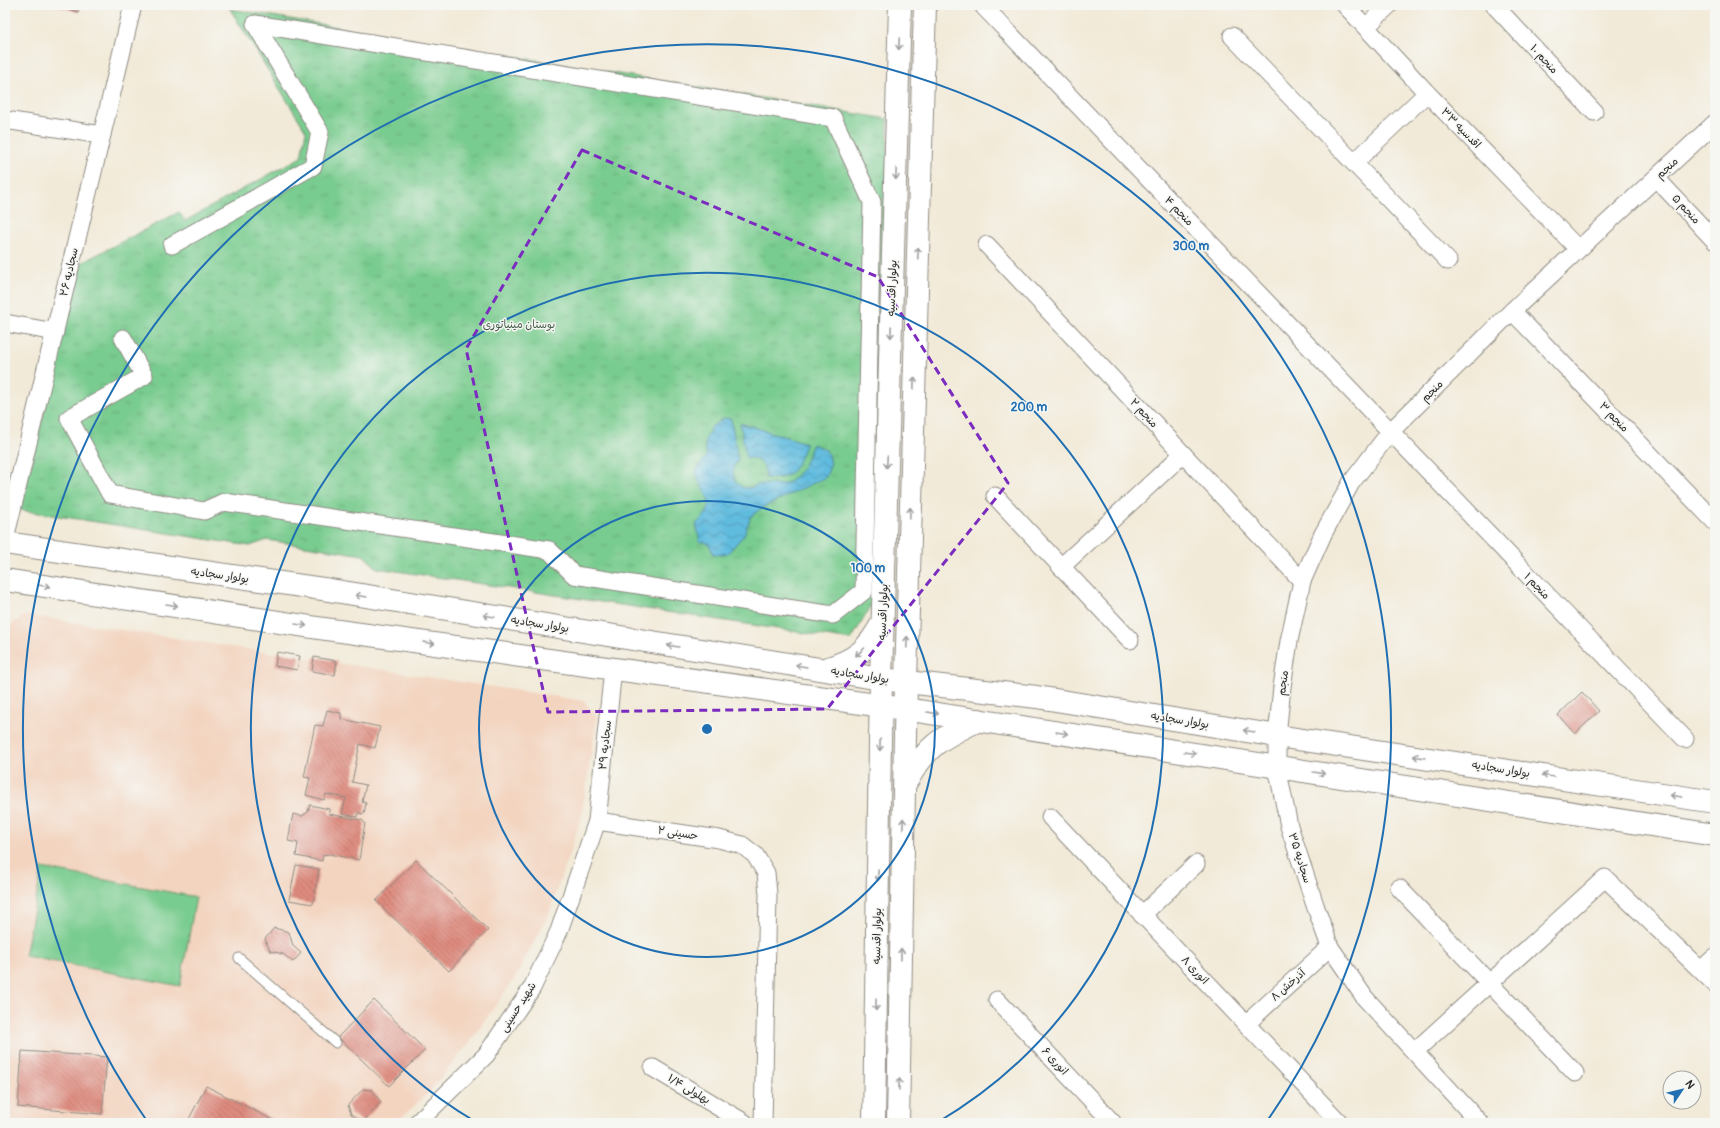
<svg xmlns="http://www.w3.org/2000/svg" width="1720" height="1128" font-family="Pangolin,'Playpen Sans Arabic',sans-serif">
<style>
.built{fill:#f3d4bf}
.grass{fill:url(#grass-tufts);stroke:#527c5d}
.garden{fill:#79cc8f;stroke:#527c5d}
.water{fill:url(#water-waves);stroke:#467485}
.building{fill:url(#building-back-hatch)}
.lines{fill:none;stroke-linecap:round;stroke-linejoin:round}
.lane-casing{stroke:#8e8a82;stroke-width:11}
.street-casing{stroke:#8e8a82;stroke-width:19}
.secondary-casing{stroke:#8e8a82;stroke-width:24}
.lane{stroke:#fff;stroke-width:9}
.street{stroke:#fff;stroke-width:17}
.secondary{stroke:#fff;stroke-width:22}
.oneway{stroke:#a0a0a0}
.marked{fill:none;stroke:#7b2cbf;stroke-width:3;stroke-dasharray:8 5;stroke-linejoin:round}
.ring{fill:none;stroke:#1f6fb2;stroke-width:2}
.labels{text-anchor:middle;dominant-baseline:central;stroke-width:3;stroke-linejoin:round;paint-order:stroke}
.street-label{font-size:11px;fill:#2b2b2b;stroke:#f6f6f2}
.park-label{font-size:11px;fill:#425b49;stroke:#f6f6f2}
.centre{fill:#1f6fb2;stroke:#f6f6f2;stroke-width:2}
.ring-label{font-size:12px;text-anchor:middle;font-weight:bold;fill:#1f6fb2;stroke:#f6f6f2;stroke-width:3;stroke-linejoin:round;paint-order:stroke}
</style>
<defs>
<pattern id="grass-tufts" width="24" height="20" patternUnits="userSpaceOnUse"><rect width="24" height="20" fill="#79cc8f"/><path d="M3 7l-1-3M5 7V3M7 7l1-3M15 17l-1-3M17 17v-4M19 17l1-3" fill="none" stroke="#69af7c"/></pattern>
<pattern id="water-waves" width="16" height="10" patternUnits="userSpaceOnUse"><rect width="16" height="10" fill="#61bcdf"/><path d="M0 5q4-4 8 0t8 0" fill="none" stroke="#5099b5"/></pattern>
<pattern id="building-back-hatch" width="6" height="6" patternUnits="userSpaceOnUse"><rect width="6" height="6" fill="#df8b7f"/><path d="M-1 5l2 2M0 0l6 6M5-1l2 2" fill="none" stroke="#b57268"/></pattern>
</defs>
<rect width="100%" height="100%" fill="#f6f6f2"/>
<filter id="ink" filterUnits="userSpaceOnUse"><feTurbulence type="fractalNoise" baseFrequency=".025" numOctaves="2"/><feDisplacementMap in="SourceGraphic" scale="8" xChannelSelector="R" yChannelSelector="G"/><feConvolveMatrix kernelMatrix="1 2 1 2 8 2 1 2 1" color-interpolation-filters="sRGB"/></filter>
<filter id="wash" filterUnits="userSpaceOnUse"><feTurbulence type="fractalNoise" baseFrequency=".012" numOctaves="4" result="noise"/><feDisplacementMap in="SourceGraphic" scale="16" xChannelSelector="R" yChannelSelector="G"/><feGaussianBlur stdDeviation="0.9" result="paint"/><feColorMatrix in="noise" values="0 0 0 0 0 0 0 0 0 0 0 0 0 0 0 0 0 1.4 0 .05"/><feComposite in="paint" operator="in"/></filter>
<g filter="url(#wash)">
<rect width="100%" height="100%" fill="#f2ead8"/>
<path class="built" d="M25,615L584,701L597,717L581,819L548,916L514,979L470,1042L430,1091L396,1123H5V649L10,626Z"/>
<path class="grass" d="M230,9L888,119L880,591L851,640L377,568L363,555L267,540L250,546L20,510L81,263L179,212L185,221L301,157L306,131Z"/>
<path class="garden" d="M42,868L196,897L180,986L25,956Z"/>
<g class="water">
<path d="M724,418L731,419L738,460C730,470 733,487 747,488C753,488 757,484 762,484C776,484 785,488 796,476C805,468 808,454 813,444L826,450L831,463L826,477L762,508L751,516L744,535L728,553L721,555L713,554L710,546L705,542H700L696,524C724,501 699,493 696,471L706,456L705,441L711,427Z"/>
<path d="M740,423L806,443C795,468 796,480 765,478C767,466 759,457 746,458Z"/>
</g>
<g id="blocks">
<g class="building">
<path d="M54,5H80L78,12Z"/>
<path d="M277,652L300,656L297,670L275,666Z"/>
<path d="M314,657L337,661L335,675L312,671Z"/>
<path d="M1582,692L1599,711L1575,734L1558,715Z"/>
<path d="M327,710L341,713V719L380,727L375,748L360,744L352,782L366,785L362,802L366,803L364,814L358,813L357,817L342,814L346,798L326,794L324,800L306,795L310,778L304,777L315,725L323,726Z"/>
<path d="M310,805L329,809V814L362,820L365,823L359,860L329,854L323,855L322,861L296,856L298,843L288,841L293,814L302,816L308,812Z"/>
<path d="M416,860L488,930L449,971L376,901Z"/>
<path d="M296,865L319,869L313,904L289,900Z"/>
<path d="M274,928L289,932L293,946L301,953L293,962L283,954L270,951L265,939Z"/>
<path d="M374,1000L425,1050L389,1086L338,1037Z"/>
<path d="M22,1051L107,1057L102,1114L18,1107Z"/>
<path d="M206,1086L279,1123H187Z"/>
<path d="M363,1089L372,1090L381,1102L363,1122L351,1114L348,1105Z"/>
</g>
</g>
</g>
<g filter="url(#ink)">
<use href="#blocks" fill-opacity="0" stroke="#8e8a82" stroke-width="1"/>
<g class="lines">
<g class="lane-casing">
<path id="lane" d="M239,958L336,1043"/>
</g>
<g class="street-casing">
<g id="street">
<path d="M1345,5L1427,93L1578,249"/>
<path d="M1494,5L1594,112"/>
<path d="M984,7L1685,739"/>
<path d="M1366,27L1389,5"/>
<path d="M1232,36L1448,261"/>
<path d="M5,120L102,135"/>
<path d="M1354,163L1427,93"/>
<path d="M1656,178L1715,241"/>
<path d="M987,245L1302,581"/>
<path d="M1512,311L1715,522"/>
<path d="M5,323L55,332"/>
<path d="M123,338L144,376L69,418L110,494L204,511L224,502L549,550L574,575L833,615L864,591L872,202L833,118L255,24L320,132L313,166L172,245"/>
<path d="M995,496L1130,640"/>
<path d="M5,539L133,5"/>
<path d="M1061,567L1183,454"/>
<path d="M1050,817L1340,1123"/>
<path d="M597,821L719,839L742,845L755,855L766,873L768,894L763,1123"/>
<path d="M1399,888L1575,1073"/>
<path d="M1142,915L1196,864"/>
<path d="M1702,969L1715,957"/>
<path d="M997,1000L1113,1123"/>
<path d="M1246,1024L1330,947"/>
<path d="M1415,1051L1605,878L1715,984"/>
<path d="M653,1068L745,1123"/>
<path d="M417,1123L486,1055L532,988L559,931L597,821L613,669"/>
<path d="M1480,1123L1365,998L1330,947L1316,908L1289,826L1277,767V736L1282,687L1289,641L1302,581L1323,534L1351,483L1390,432L1512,311L1715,123"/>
</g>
</g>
<g class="secondary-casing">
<g id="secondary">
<path d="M5,543L323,589L881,679L1037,697L1277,736L1715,802"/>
<path d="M5,580L318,628L905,709L1715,835"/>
<path d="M825,669C856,660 868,650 883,621"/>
<path d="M905,784C927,745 939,739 979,720"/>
<path d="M874,1123L881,679L900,5"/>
<path d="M898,1123L906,681L925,5"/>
</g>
</g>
<use href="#lane" class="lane"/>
<use href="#street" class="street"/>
<use href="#secondary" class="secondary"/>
</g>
<defs><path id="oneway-shaft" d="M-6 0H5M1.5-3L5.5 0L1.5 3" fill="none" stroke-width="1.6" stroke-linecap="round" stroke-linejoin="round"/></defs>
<g class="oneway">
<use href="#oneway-shaft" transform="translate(899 44) rotate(92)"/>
<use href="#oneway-shaft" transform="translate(896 174) rotate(92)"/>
<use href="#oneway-shaft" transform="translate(918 253) rotate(-88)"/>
<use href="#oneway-shaft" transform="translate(891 332) rotate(92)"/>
<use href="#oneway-shaft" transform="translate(914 383) rotate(-88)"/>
<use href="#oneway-shaft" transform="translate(887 462) rotate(92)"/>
<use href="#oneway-shaft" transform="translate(910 513) rotate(-88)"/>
<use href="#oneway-shaft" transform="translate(44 586) rotate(9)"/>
<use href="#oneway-shaft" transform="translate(361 596) rotate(-171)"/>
<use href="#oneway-shaft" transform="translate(172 605) rotate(9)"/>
<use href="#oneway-shaft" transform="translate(489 616) rotate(-171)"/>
<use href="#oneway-shaft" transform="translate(301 625) rotate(9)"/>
<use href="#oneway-shaft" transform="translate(907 642) rotate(-88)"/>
<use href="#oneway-shaft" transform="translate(429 643) rotate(8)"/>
<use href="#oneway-shaft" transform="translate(673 646) rotate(-171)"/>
<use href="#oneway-shaft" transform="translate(860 652) rotate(139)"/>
<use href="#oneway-shaft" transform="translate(801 666) rotate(-171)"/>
<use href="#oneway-shaft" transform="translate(933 713) rotate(9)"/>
<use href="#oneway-shaft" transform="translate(1249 731) rotate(-171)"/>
<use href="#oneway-shaft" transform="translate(1062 733) rotate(9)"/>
<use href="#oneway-shaft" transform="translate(880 745) rotate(91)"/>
<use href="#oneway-shaft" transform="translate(1190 753) rotate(9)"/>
<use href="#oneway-shaft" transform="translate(1419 757) rotate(-171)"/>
<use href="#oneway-shaft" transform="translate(1319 773) rotate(9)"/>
<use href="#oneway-shaft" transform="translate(1548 776) rotate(-171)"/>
<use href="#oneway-shaft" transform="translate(1676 796) rotate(-171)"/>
<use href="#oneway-shaft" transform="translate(903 824) rotate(-89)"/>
<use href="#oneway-shaft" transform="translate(878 875) rotate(91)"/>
<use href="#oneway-shaft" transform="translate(901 954) rotate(-89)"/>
<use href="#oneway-shaft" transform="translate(876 1005) rotate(91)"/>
<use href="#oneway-shaft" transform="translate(899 1084) rotate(-89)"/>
</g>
</g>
<path class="marked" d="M582,150L878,277L1008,483L827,709L548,712L466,349Z"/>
<g class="ring">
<circle cx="707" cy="729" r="228"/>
<path d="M476 1122A456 456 0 1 1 938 1122"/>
<path d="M147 1121A684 684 0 1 1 1267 1121"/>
</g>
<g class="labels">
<g class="street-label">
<text transform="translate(1544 59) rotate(47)">منجم ۱۰</text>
<text transform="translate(1461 128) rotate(46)">اقدسیه ۳۳</text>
<text transform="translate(1667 168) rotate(-43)">منجم</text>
<text transform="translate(1686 209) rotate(47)">منجم ۵</text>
<text transform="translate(1179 211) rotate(46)">منجم ۴</text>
<text transform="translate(69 272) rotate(-77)">سجادیه ۲۶</text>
<text transform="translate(892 288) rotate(-88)">بولوار اقدسیه</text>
<text transform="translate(1432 391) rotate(-45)">منجم</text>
<text transform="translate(1144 413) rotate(47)">منجم ۲</text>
<text transform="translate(1614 417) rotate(46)">منجم ۳</text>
<text transform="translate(220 575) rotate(8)">بولوار سجادیه</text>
<text transform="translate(1537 586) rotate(46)">منجم ۱</text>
<text transform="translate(883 612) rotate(-88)">بولوار اقدسیه</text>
<text transform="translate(540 624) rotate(9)">بولوار سجادیه</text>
<text transform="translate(860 675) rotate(9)">بولوار سجادیه</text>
<text transform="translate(1283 683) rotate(-82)">منجم</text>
<text transform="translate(1180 720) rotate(9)">بولوار سجادیه</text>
<text transform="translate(605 745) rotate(-84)">سجادیه ۲۹</text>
<text transform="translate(1501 769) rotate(9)">بولوار سجادیه</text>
<text transform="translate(678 833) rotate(9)">حسینی ۲</text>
<text transform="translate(1300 858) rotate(72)">سجادیه ۳۵</text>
<text transform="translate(877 936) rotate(-89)">بولوار اقدسیه</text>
<text transform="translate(1195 970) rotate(46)">انوری ۸</text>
<text transform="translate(1288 985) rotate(-42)">آذرخش ۸</text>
<text transform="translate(518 1007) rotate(-57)">شهید حسینی</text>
<text transform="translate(1055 1061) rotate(47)">انوری ۶</text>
<text transform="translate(689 1089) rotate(31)">بهلولی ۱/۴</text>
</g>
<g class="park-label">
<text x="519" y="324">بوستان مینیاتوری</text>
</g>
</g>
<circle cx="707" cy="729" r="6" class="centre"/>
<g class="ring-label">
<text x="1191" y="250">300 m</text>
<text x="1029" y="411">200 m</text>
<text x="868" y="572">100 m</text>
</g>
<rect width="1720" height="1128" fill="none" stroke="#f6f6f2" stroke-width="20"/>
<g transform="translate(1682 1090) rotate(55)"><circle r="19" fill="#f6f6f2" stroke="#a5a5a2"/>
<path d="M0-3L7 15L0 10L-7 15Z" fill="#1f6fb2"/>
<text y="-6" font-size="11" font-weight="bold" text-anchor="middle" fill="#2b2b2b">N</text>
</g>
</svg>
